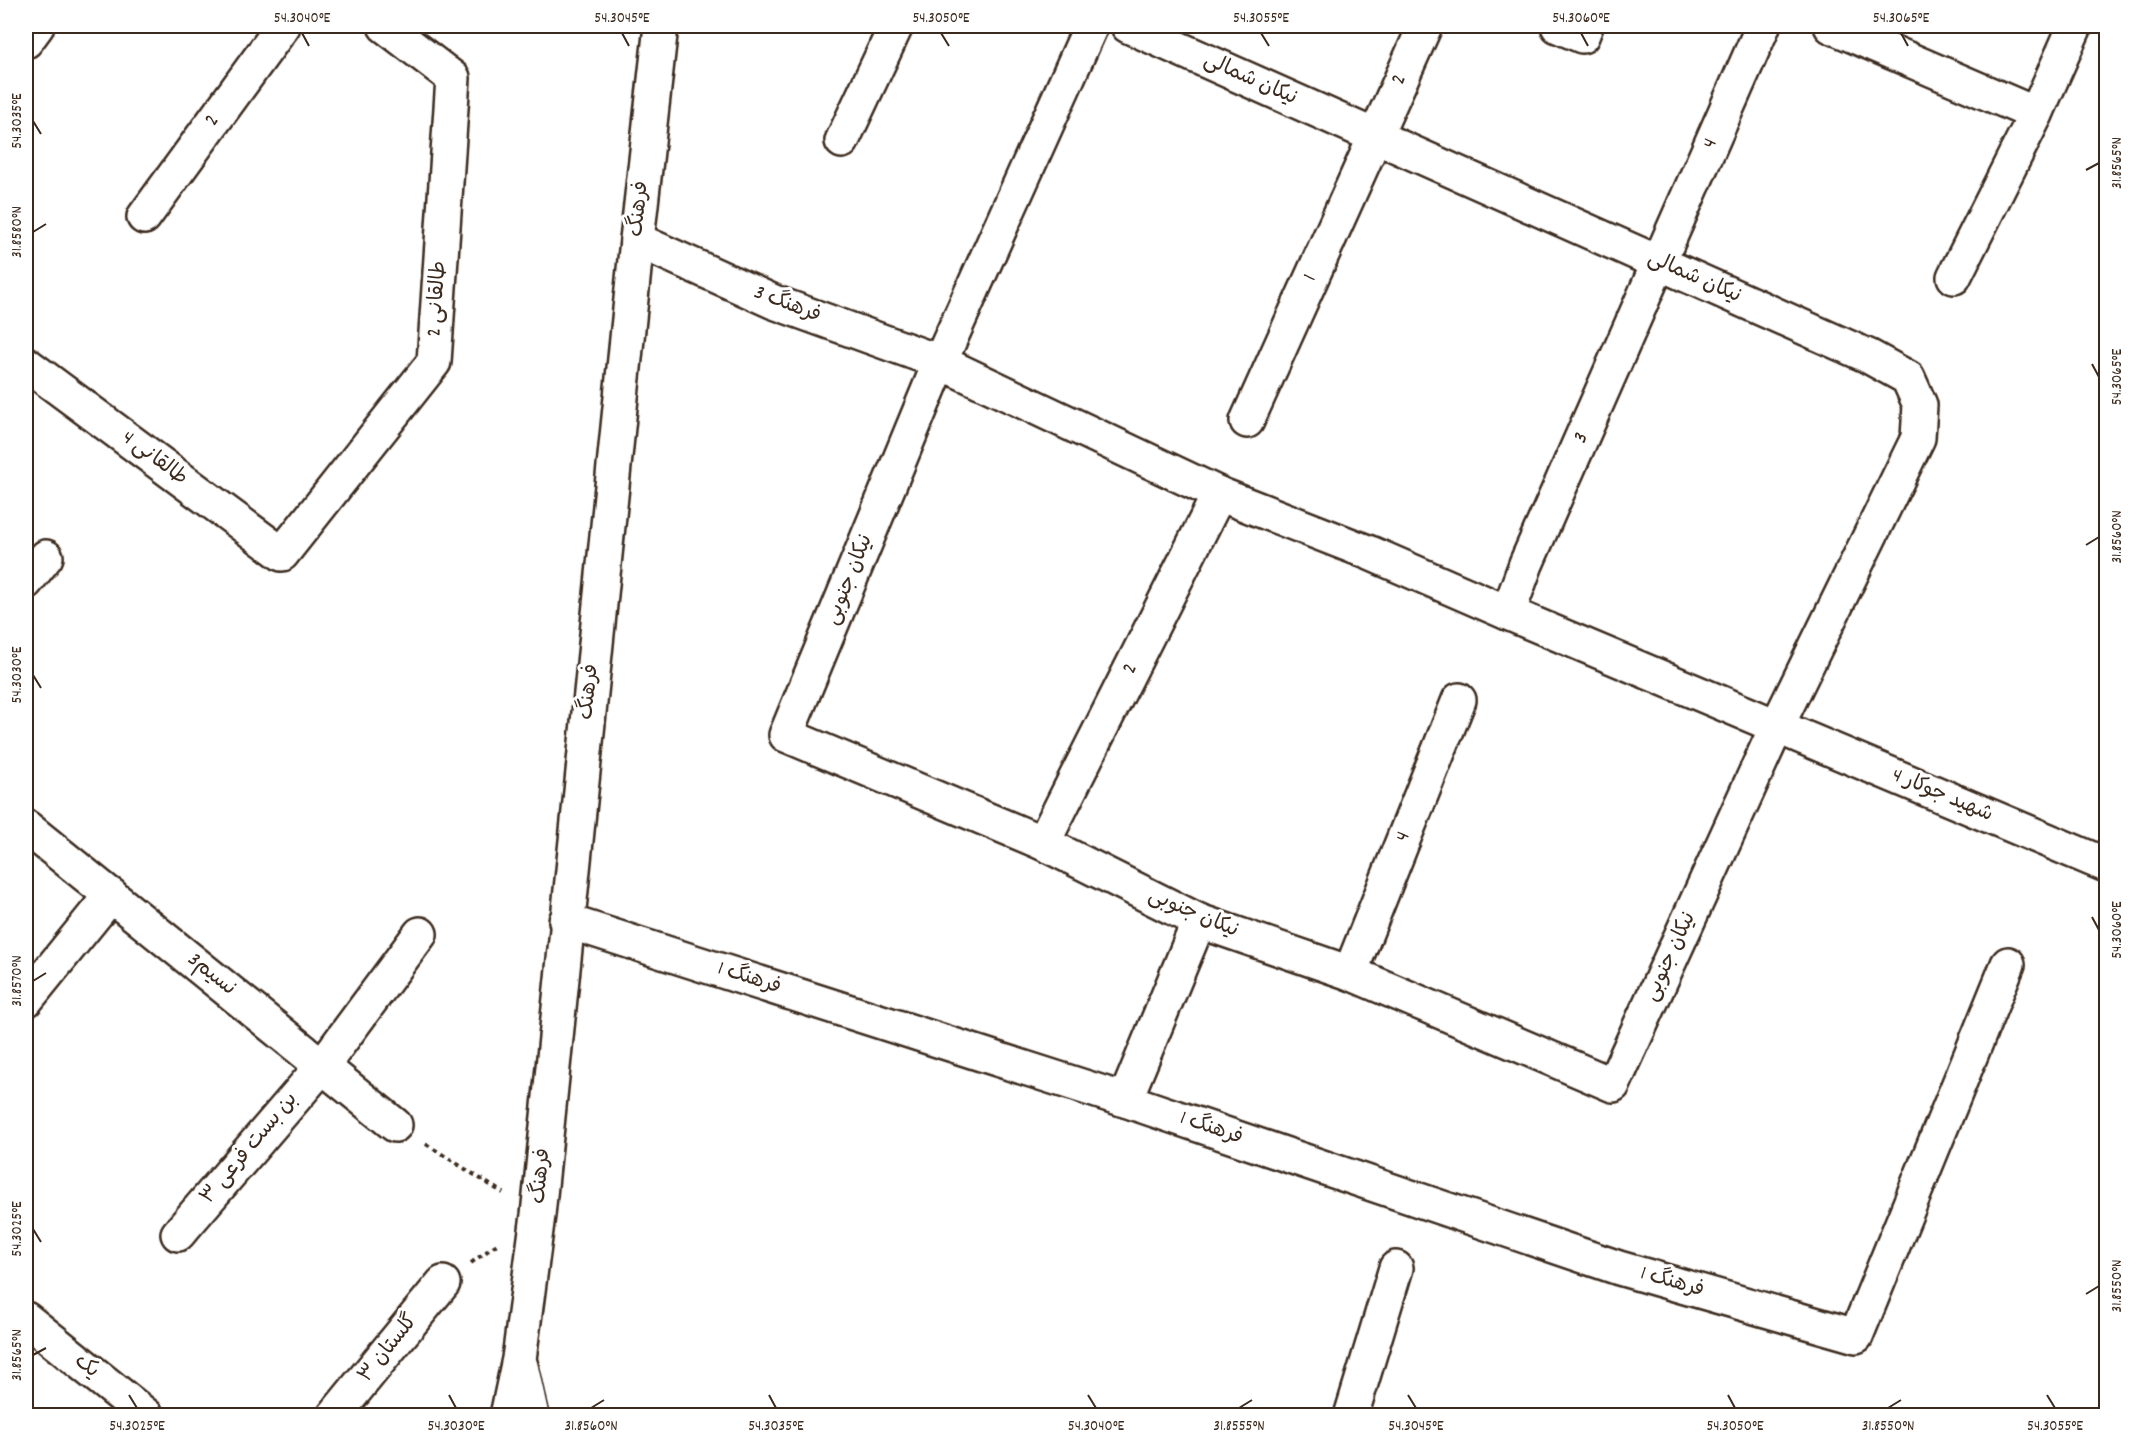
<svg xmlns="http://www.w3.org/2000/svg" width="2132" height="1441" font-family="Dekko,'Playpen Sans Arabic',sans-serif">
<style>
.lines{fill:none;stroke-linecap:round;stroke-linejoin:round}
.minor-casing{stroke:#3b2a1e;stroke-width:38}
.path{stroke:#3b2a1e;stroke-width:4;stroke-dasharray:4.5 4.5;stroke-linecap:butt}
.minor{stroke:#fff;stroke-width:33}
.ticks{fill:none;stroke:#3b2a1e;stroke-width:2}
.labels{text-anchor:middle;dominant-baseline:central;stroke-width:6;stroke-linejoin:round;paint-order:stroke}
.street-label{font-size:21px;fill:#3b2a1e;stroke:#fff}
.neatline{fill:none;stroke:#3b2a1e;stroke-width:2}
.ticks-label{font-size:15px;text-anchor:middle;fill:#3b2a1e}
</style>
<rect width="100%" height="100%" fill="#fff"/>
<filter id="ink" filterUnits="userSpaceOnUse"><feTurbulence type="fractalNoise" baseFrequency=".0167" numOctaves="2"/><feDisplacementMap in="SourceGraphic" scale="12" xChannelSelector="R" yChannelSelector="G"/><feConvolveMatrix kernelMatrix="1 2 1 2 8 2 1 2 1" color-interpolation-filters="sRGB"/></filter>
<g filter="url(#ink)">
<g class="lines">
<g class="minor-casing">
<g id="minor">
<path d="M1091,26L940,362L786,735L1043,843L1199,921L1350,973L1613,1085L1777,726L1918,438L1920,405L1908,378L1868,356L1128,26"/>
<path d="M1558,26L1582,36L1586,26"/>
<path d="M1831,26L2036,114L2075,26"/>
<path d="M26,41L37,26"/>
<path d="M842,141L896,26"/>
<path d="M144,217L283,26"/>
<path d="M637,240L774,302L940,362L1219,494L1370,553L1508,613L2106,865"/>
<path d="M1954,277L2036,114"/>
<path d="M26,364L282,554L434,362L453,78L385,26"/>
<path d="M1247,421L1425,26"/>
<path d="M26,582L46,557"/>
<path d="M1508,613L1526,564L1763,26"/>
<path d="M26,827L395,1125"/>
<path d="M1043,843L1219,494"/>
<path d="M566,921L1125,1100L1619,1268L1856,1336L2008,964"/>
<path d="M1350,973L1459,700"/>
<path d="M26,1000L111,895"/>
<path d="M1125,1100L1199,921"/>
<path d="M178,1234L323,1065L420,934"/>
<path d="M26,1319L147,1416"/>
<path d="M521,1366L532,1416"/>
<path d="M334,1416L443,1283"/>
<path d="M507,1416L519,1359L538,1215L637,240L661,26"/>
<path d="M1351,1416L1396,1268"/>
</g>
</g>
<g class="path">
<path d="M426,1144L503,1193"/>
<path d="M471,1263L497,1244"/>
</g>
<use href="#minor" class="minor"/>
</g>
</g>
<path class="ticks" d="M302,33L309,46M622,33L629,46M941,33L949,46M1261,33L1269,46M1581,33L1588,46M1901,33L1908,46M33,121L41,134M2086,170L2099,163M33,232L46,224M2092,364L2099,377M2086,545L2099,537M33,675L41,688M2092,917L2099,930M33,981L46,973M33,1229L41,1242M2086,1294L2099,1286M33,1355L46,1348M129,1395L137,1408M449,1395L456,1408M769,1395L776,1408M1088,1395L1096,1408M1408,1395L1416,1408M1728,1395L1735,1408M2047,1395L2055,1408M591,1408L604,1400M1239,1408L1252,1400M1888,1408L1901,1400"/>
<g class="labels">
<g class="street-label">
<text transform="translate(1250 80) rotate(24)">نیکان شمالی</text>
<text transform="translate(1400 80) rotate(-66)">2</text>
<text transform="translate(213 121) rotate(-54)">2</text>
<text transform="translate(1711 144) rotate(-66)">4</text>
<text transform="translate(640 209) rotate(-84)">فرهنگ</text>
<text transform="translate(1311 278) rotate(-66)">1</text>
<text transform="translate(1694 278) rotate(24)">نیکان شمالی</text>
<text transform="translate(438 299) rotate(-86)">طالقانی 2</text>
<text transform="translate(787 305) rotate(21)">فرهنگ 3</text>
<text transform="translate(1582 438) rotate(-66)">3</text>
<text transform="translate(154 459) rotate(37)">طالقانی 4</text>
<text transform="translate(850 580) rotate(-68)">نیکان جنوبی</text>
<text transform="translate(1131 669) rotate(-63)">2</text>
<text transform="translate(590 692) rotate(-84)">فرهنگ</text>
<text transform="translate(1942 796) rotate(23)">شهید جوکار 4</text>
<text transform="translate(1404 837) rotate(-68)">4</text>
<text transform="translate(1193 914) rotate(23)">نیکان جنوبی</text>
<text transform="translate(1671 957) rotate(-65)">نیکان جنوبی</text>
<text transform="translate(211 975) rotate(39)">نسیم3</text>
<text transform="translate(749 979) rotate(18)">فرهنگ 1</text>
<text transform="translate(1211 1129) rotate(19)">فرهنگ 1</text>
<text transform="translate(250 1149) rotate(-50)">بن بست فرعی ۳</text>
<text transform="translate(542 1176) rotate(-85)">فرهنگ</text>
<text transform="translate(1672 1283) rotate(16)">فرهنگ 1</text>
<text transform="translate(389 1349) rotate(-51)">گلستان ۳</text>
<text transform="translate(86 1367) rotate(38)">یک</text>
</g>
</g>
<rect width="2132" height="1441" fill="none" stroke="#fff" stroke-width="66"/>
<rect x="33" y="33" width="2066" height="1375" class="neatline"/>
<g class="ticks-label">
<text x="302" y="22">54.3040°E</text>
<text x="622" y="22">54.3045°E</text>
<text x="941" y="22">54.3050°E</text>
<text x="1261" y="22">54.3055°E</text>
<text x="1581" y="22">54.3060°E</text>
<text x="1901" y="22">54.3065°E</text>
<text transform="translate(16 121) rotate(-90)" y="5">54.3035°E</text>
<text transform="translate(2116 163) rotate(-90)" y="5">31.8565°N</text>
<text transform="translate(16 232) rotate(-90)" y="5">31.8580°N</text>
<text transform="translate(2116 377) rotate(-90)" y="5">54.3065°E</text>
<text transform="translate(2116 537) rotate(-90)" y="5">31.8560°N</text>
<text transform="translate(16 675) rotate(-90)" y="5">54.3030°E</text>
<text transform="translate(2116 930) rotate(-90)" y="5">54.3060°E</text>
<text transform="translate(16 981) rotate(-90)" y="5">31.8570°N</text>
<text transform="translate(16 1229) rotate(-90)" y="5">54.3025°E</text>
<text transform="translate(2116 1286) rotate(-90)" y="5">31.8550°N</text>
<text transform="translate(16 1355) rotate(-90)" y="5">31.8565°N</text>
<text x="137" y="1430">54.3025°E</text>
<text x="456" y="1430">54.3030°E</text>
<text x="591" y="1430">31.8560°N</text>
<text x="776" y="1430">54.3035°E</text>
<text x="1096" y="1430">54.3040°E</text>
<text x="1239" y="1430">31.8555°N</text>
<text x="1416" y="1430">54.3045°E</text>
<text x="1735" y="1430">54.3050°E</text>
<text x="1888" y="1430">31.8550°N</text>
<text x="2055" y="1430">54.3055°E</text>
</g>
</svg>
